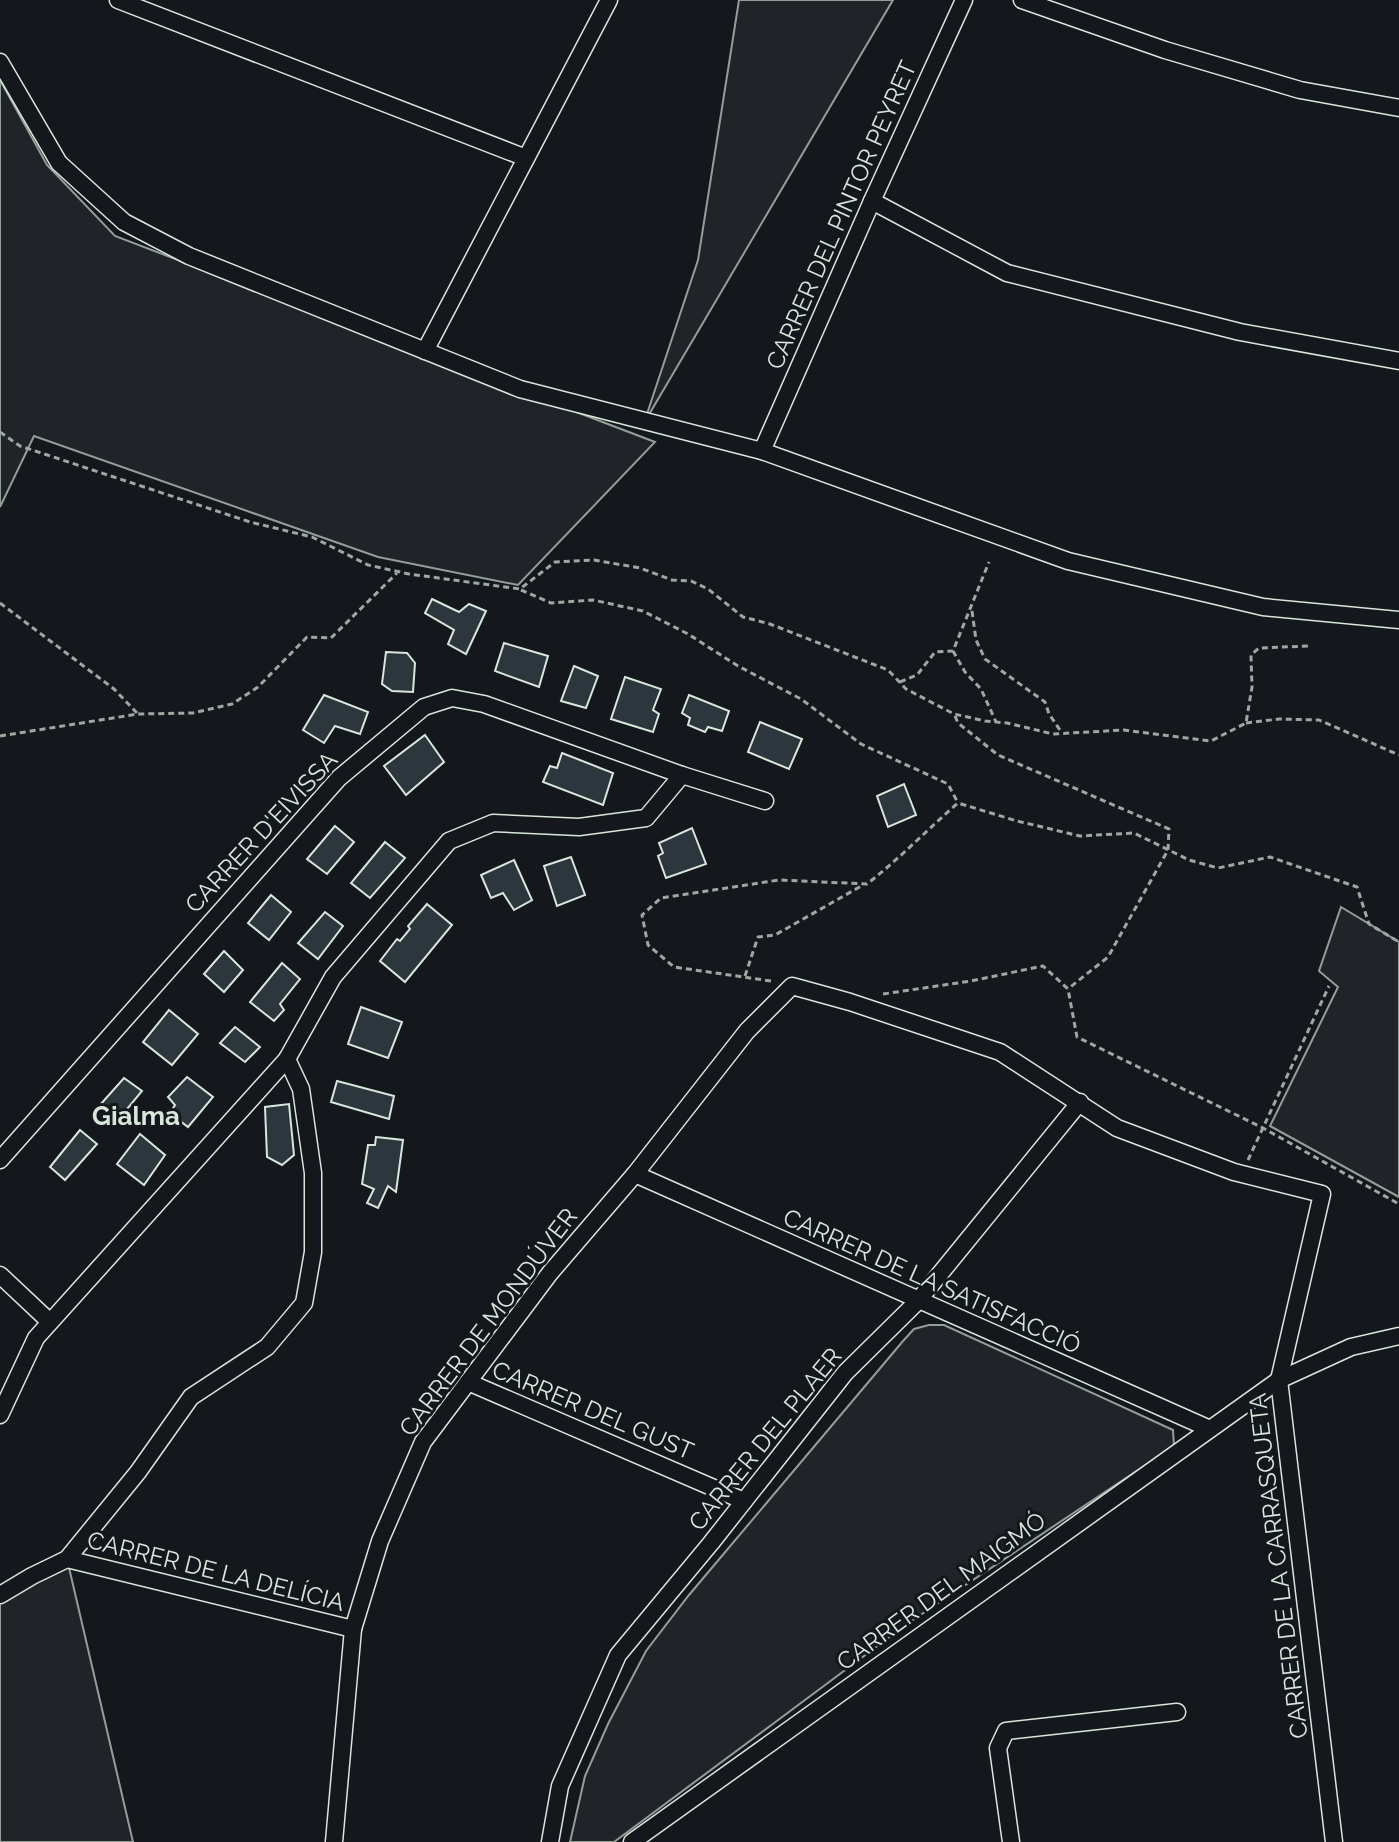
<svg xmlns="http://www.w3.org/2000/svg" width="1399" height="1842" font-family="Raleway,sans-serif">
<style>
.green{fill:#202428;stroke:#939e99;stroke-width:2}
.building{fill:#2c363c;stroke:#d8e6dc;stroke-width:2}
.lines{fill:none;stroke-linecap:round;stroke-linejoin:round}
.street-casing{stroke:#d8e6dc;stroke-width:19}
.path{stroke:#9da8a2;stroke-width:3;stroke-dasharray:6 4;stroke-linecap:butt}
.street{stroke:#14181c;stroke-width:16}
.labels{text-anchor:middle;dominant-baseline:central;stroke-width:6;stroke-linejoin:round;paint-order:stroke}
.street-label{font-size:24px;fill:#d8e6dc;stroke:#14181c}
.neighbourhood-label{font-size:26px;font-weight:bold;fill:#d8e6dc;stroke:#14181c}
</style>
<rect width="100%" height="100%" fill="#14181c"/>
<g class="green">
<path d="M739,0H893L644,423L698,260Z"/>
<path d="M0,80L47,165L115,236L655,442L518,585L378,557L34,436L0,507Z"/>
<path d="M1341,907L1399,942V1197L1270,1126L1338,987L1319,971Z"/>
<path d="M929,1325H944L1173,1430L1174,1446L907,1624L614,1842H570L585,1776L608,1724L646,1651L689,1595L903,1341L914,1329Z"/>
<path d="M67,1559L133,1842H0V1595Z"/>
</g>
<g class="building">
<path d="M432,599L459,612L469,604L486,611L466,654L448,644L454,630L425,613Z"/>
<path d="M504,643L548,656L539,687L495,671Z"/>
<path d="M386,652L407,653L415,663L413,692L392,691L382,684Z"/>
<path d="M574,666L598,676L586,708L561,701Z"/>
<path d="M625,677L661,689L653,710L659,714L653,732L611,719Z"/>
<path d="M324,695L368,712L360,734L335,726L324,743L303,730Z"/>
<path d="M689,695L729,711L722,731L708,727L705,732L688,725L690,718L682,713Z"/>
<path d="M760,722L802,739L789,769L748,752Z"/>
<path d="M425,735L444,762L406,795L384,766Z"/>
<path d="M562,753L613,773L603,805L543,782L550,766L557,768Z"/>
<path d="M904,784L916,815L888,827L877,796Z"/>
<path d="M335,826L354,842L327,874L307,859Z"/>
<path d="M692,828L706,864L666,878L658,856L663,853L659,843Z"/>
<path d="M385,842L405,858L370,898L351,883Z"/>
<path d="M571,857L585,895L557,906L544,866Z"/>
<path d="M514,860L532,900L514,910L503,893L491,898L481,875Z"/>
<path d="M271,895L291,912L269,940L248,923Z"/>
<path d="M427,904L452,925L405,982L380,961L397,939L400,941L410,929L408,926Z"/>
<path d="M325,912L343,926L318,959L298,943Z"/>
<path d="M224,951L243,970L224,992L204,974Z"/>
<path d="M282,963L300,979L280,1004L284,1010L274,1021L250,1002Z"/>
<path d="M361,1007L402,1022L388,1058L348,1044Z"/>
<path d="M169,1010L198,1034L172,1065L143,1042Z"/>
<path d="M235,1027L260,1047L245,1062L220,1043Z"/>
<path d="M187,1077L213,1097L188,1127L170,1113L175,1105L168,1097Z"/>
<path d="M124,1078L142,1091L118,1120L100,1105Z"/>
<path d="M337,1081L394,1096L389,1119L331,1102Z"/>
<path d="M289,1104L294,1155L282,1165L267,1157L265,1107Z"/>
<path d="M80,1130L97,1144L65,1180L50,1167Z"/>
<path d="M140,1134L165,1155L144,1185L117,1164Z"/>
<path d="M376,1137L403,1140L396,1192L388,1186L378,1208L367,1203L374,1189L362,1184L368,1145H375Z"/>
</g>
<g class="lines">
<g class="street-casing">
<g id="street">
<path d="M118,0L526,158"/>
<path d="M1022,0L1165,50L1300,90L1399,108"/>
<path d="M0,62L59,163L124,222L189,256L520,389L762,451L1068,561L1263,607L1399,620"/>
<path d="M872,201L1007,273L1240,332L1399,361"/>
<path d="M425,351L609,0"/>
<path d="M762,451L872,201L964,0"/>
<path d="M0,1160L339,778L424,707L452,698L484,704L682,775L765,801"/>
<path d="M635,1174L1210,1429"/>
<path d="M0,1275L50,1322"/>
<path d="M468,1382L744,1501"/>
<path d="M0,1415L36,1338L287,1059L333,977L449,841L493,823L579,827L646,818L682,775"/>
<path d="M67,1559L353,1629"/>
<path d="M0,1595L32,1576L67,1559L138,1472L191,1397L267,1347L304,1303L313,1252V1173L301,1089L287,1059"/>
<path d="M334,1842L353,1629L380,1541L423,1442L550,1273L635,1174L747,1031L792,986L850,1002L1000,1052L1117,1128L1234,1172L1322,1194L1279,1380L1334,1842"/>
<path d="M550,1842L560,1786L618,1655L711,1543L845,1373L917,1302L1080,1102"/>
<path d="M632,1842L1279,1380L1351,1347L1399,1336"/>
<path d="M1011,1842L998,1748L1006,1731L1177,1712"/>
</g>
</g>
<g class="path">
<path d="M0,432L20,446L250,522L312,537L368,565L409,574L520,589L555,562L594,560L640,568L672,580L691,581L708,589L743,617L770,624L888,670L906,689L954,714L985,721L1007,723L1053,734L1124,730L1211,741L1246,723L1252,687L1251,655L1259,648L1310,646"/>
<path d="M521,590L551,603L593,600L643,611L688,634L738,666L801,699L861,744L948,784L958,803"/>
<path d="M0,603L114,689L137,713"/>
<path d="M972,611L976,640L985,659L1045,702L1049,714L1062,733"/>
<path d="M953,651L965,672L981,689L996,722"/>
<path d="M900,682L917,675L935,652L953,651L989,562"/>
<path d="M955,716L958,723L998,755L1169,829L1168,850L1108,957L1068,989"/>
<path d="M1246,723L1279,719L1319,720L1399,755"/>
<path d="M0,736L138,714L193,713L232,704L258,687L307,637L331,638L397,573"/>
<path d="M745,976L758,937L775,935L863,885"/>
<path d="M771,981L674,967L648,945L642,915L661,898L779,880L867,884C899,859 927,830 958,803L1017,821L1080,836L1134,833L1189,860L1218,868L1270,857L1357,887L1369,924L1399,942"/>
<path d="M883,994L971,981L1043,966L1068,989L1077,1037L1263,1128L1399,1204"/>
<path d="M1248,1160L1329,986"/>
</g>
<use href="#street" class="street"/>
</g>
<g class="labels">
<g class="street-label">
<text transform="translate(841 215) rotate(-66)">CARRER DEL PINTOR PEYRET</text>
<text transform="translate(261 832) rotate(-47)">CARRER D'EIVISSA</text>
<text transform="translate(932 1281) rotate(24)">CARRER DE LA SATISFACCIÓ</text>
<text transform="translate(488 1322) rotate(-53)">CARRER DE MONDÚVER</text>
<text transform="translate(593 1410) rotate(23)">CARRER DEL GUST</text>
<text transform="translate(765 1439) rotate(-51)">CARRER DEL PLAER</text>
<text transform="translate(1278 1566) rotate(-97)">CARRER DE LA CARRASQUETA</text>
<text transform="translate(216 1571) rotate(14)">CARRER DE LA DELÍCIA</text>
<text transform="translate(941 1591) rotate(-36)">CARRER DEL MAIGMÓ</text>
</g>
<g class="neighbourhood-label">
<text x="136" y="1116">Gialma</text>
</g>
</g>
</svg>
